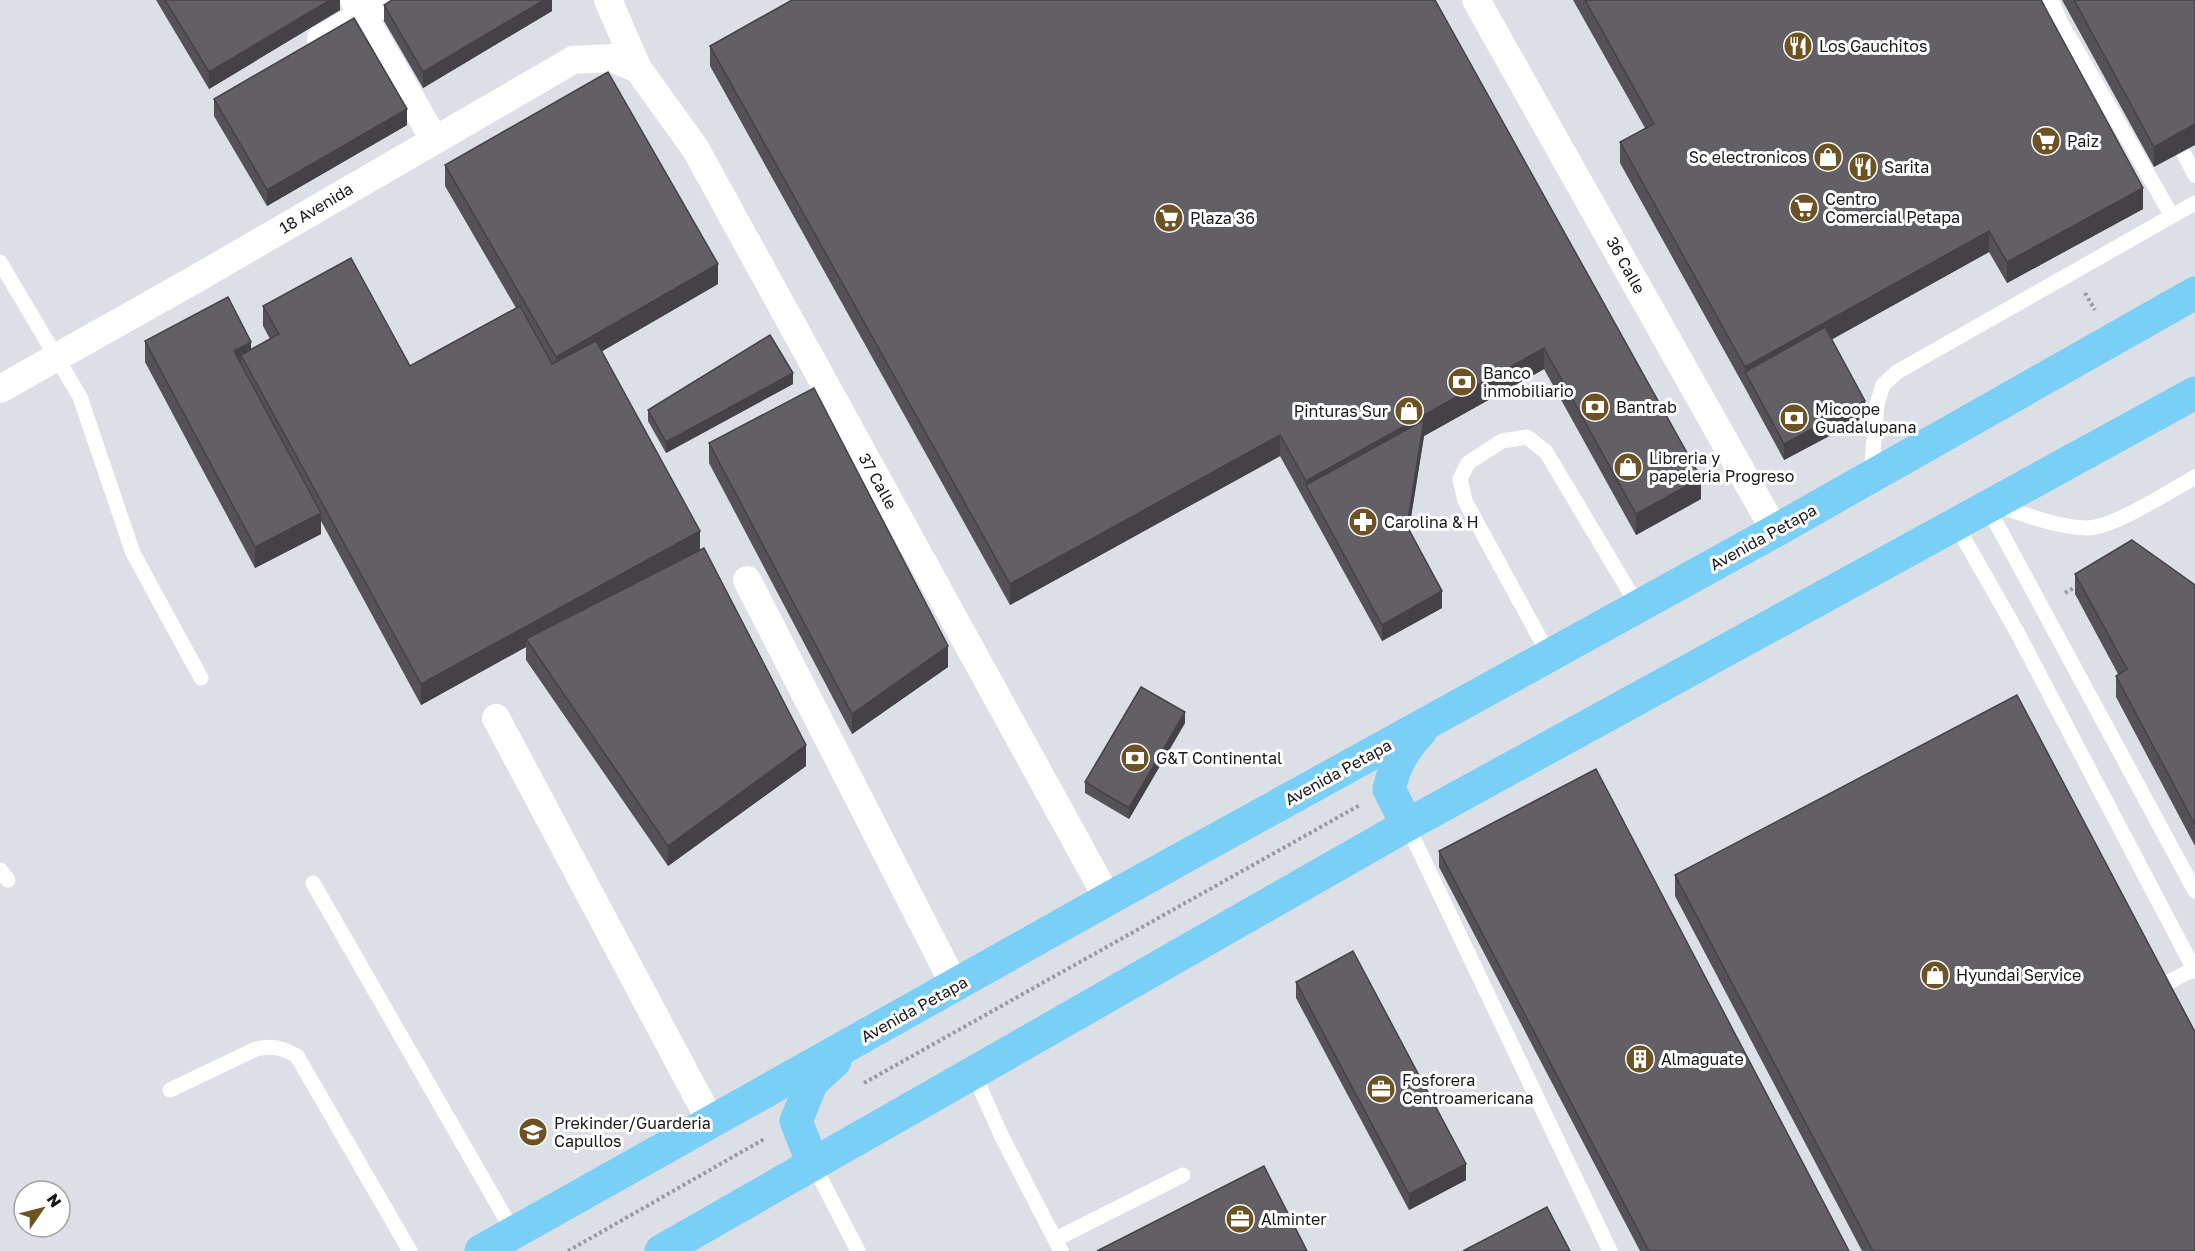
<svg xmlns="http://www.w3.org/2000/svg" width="2195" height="1251" font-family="'Golos Text',sans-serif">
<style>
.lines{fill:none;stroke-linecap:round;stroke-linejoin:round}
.path{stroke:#989aa0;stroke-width:4;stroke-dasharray:3 3;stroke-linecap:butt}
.lane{stroke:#fff;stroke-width:15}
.street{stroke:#fff;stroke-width:28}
.primary{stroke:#7acff6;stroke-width:33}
.wall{fill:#545257}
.shaded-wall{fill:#454247}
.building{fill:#625f65;stroke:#454247;stroke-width:1.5}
.labels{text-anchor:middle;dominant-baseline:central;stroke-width:6;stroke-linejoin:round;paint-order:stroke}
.poi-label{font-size:16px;fill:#18181b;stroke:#fff;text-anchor:start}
.street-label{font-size:16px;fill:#18181b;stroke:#fff}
</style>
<rect width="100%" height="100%" fill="#dcdfe6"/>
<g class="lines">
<g class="path">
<path d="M2085,293L2095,310"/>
<path d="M2065,593L2079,585"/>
<path d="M864,1083L1360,805"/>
<path d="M568,1251L766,1138"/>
</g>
<g class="lane">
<path d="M2051,0L2061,23L2172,216"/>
<path d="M2183,152L2195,175"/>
<path d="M0,262L80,397L133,553L201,678"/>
<path d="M1871,475L1877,404L1883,385L1897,372L2195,203"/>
<path d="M1997,505C2026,515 2056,527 2087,528C2113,528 2170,491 2195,477"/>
<path d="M1987,506L2195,891"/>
<path d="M1955,523L2017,632L2195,971"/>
<path d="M1549,655L1465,501L1460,479L1468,463L1502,441L1527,437L1546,452L1638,606"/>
<path d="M1407,825L1610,1251"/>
<path d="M0,870L8,880"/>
<path d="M313,883L514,1233"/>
<path d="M2152,991L2194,969"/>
<path d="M973,1072L1002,1137L1061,1251"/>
<path d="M170,1090L256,1049C273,1045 282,1048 297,1056L410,1251"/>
<path d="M813,1164L858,1251"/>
<path d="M1056,1239L1183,1175"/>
</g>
<g class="street">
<path d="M354,0L434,139"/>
<path d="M608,0L638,69L695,148L1108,899"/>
<path d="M1476,0L1775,531"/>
<path d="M321,39L389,0"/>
<path d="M0,389L194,280L573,60L612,58L638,69"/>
<path d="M747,580L955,986"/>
<path d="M496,718L711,1122"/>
</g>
<g class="primary">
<path d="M1407,825L1389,789C1395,765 1403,750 1420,732"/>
<path d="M813,1164L796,1121L812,1082L835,1061"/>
<path d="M481,1251L1108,899L1775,531L2195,293"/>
<path d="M661,1251L1407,825L2195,393"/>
</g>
</g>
<g class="wall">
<path d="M156,0H340V10L209,89Z"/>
<path d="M552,0V11L423,88L384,21V5Z"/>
<path d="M1435,0L1701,499L1636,535L1544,369L1424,436L1409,529L1442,608L1382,641L1280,456L1010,605L710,66V46Z"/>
<path d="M1573,0H2041L2143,209L2007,283L1989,252L1832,339L1865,417L1784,460L1745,388L1620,163V142L1645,128Z"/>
<path d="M2062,0H2195L2154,167Z"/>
<path d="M214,99L407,125L267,206L214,116Z"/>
<path d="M445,165L718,284L602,351L806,766L668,866L526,660V647L421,705L321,521V534L255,568L145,362V341L251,349L270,339L263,326V306L410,366L516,308L445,186Z"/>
<path d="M793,384L666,453L648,421V410Z"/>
<path d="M709,443L948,667L852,734L709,463Z"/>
<path d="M2075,574L2195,585V846L2116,697V676L2118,674L2075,594Z"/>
<path d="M1185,723L1129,819L1085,793V782Z"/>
<path d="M1439,851L1849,1251H1640L1439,867Z"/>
<path d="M1675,875L2195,1251H1862L1675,896Z"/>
<path d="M1296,982L1466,1180L1409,1210L1296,998Z"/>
</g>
<g class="shaded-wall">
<path d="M330,0H340V10L209,89V72Z"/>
<path d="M544,0H552V11L423,88V72Z"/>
<path d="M407,109V125L267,206V190Z"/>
<path d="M2195,124V145L2154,167V147Z"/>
<path d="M2143,188V209L2007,283V262Z"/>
<path d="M1989,231V252L1752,384L1745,372V388V367Z"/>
<path d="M718,264V284L556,378V357Z"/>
<path d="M251,342V363L241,355V368L234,351Z"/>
<path d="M1544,348V369L1424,436L1407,542V526L1306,485V481Z"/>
<path d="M793,373V384L666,453V442Z"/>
<path d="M1865,401V417L1784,460V444Z"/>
<path d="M1280,435V456L1010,605V584Z"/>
<path d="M1701,478V499L1636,535V514Z"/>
<path d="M321,513V534L255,568V547Z"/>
<path d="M700,531V552L526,639V647L421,705V684Z"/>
<path d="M1442,591V608L1382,641V625Z"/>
<path d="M948,646V667L852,734V714Z"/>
<path d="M1185,712V723L1129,819V808Z"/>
<path d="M806,745V766L668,866V846Z"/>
<path d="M1466,1164V1180L1409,1210V1194Z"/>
</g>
<g class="building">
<path d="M165,0H330L209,72Z"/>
<path d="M392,0H544L423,72L384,5Z"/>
<path d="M792,0H1435L1701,478L1636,514L1544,348L1306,481L1280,435L1010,584L710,46Z"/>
<path d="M1585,0H2041L2143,188L2007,262L1989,231L1745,367L1620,142L1654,124Z"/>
<path d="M2074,0H2195V124L2154,147Z"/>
<path d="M354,18L407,109L267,190L214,99Z"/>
<path d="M608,72L718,264L556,357L445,165Z"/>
<path d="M351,258L410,366L520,306L552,364L596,341L700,531L421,684L241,355L279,334L263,306Z"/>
<path d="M228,297L251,342L234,351L321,513L255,547L145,341Z"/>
<path d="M1825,327L1865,401L1784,444L1745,372Z"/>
<path d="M770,335L793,373L666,442L648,410Z"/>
<path d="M814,388L948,646L852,714L709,443Z"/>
<path d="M1424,420L1407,526L1442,591L1382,625L1306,485Z"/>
<path d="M2132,540L2195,585V825L2116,676L2127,669L2075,574Z"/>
<path d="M704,548L806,745L668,846L526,639Z"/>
<path d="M1141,687L1185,712L1129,808L1085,782Z"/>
<path d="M2017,695L2195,1032V1251H1873L1675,875Z"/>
<path d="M1596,769L1849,1251H1649L1439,851Z"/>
<path d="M1353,951L1466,1164L1409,1194L1296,982Z"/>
<path d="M1264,1166L1307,1251H1097Z"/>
<path d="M1547,1207L1570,1251H1463Z"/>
</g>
<defs>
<g id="restaurant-disc" transform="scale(1.5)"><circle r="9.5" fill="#6d5324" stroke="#fff"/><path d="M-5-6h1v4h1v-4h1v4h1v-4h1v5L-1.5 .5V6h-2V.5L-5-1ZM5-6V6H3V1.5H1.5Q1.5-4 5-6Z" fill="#fff"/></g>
<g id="supermarket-disc" transform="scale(1.5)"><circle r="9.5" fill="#6d5324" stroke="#fff"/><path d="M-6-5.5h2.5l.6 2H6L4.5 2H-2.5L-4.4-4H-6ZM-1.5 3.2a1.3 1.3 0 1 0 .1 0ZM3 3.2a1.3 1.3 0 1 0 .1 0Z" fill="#fff"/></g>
<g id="shop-disc" transform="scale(1.5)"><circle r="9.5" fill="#6d5324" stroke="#fff"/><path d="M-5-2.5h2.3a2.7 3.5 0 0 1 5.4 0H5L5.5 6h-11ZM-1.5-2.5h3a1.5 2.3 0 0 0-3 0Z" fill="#fff"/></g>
<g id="bank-disc" transform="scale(1.5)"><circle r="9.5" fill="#6d5324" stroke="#fff"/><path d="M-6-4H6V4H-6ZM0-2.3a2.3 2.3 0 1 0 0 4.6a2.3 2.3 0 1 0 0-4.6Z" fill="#fff"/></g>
<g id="pharmacy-disc" transform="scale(1.5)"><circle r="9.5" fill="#6d5324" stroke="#fff"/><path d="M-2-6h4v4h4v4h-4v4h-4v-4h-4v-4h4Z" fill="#fff"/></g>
<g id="building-disc" transform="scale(1.5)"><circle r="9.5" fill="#6d5324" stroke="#fff"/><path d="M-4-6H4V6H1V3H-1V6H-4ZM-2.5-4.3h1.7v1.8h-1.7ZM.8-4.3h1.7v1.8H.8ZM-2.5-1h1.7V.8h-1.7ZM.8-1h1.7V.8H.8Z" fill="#fff"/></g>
<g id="office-disc" transform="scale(1.5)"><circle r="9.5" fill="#6d5324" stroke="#fff"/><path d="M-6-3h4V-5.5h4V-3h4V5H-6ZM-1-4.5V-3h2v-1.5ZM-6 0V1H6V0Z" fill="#fff"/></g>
<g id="school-disc" transform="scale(1.5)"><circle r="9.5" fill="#6d5324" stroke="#fff"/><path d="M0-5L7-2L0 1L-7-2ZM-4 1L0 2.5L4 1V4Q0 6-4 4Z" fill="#fff"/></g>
</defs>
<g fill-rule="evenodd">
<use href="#restaurant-disc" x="1798" y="46"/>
<use href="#supermarket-disc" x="2046" y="141"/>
<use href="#shop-disc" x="1828" y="157"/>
<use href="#restaurant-disc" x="1863" y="167"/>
<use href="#supermarket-disc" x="1804" y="208"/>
<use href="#supermarket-disc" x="1169" y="218"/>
<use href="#bank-disc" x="1462" y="382"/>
<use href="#bank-disc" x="1595" y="407"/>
<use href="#shop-disc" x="1409" y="411"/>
<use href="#bank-disc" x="1794" y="418"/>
<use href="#shop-disc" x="1628" y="467"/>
<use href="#pharmacy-disc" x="1363" y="522"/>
<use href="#bank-disc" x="1135" y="758"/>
<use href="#shop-disc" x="1935" y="975"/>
<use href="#building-disc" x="1640" y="1059"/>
<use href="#office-disc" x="1381" y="1089"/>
<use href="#school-disc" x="533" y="1132"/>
<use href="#office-disc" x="1240" y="1219"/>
</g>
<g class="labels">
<g class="poi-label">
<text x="1819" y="46">Los Gauchitos</text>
<text x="2067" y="141">Paiz</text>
<text x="1807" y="157" text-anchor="end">Sc electronicos</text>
<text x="1884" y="167">Sarita</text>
<text x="1825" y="199">Centro<tspan x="1825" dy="18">Comercial Petapa</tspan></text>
<text x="1190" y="218">Plaza 36</text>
<text x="1483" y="373">Banco<tspan x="1483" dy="18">inmobiliario</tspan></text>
<text x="1616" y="407">Bantrab</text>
<text x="1815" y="409">Micoope<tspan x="1815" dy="18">Guadalupana</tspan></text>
<text x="1388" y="411" text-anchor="end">Pinturas Sur</text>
<text x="1649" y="458">Libreria y<tspan x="1649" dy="18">papeleria Progreso</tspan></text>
<text x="1384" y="522">Carolina &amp; H</text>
<text x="1156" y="758">G&amp;T Continental</text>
<text x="1956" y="975">Hyundai Service</text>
<text x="1661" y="1059">Almaguate</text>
<text x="1402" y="1080">Fosforera<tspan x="1402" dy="18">Centroamericana</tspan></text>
<text x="554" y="1123">Prekinder/Guarderia<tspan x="554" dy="18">Capullos</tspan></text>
<text x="1261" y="1219">Alminter</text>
</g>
<g class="street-label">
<text transform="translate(316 208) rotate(-31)">18 Avenida</text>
<text transform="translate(1626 265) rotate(61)">36 Calle</text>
<text transform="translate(878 481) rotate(61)">37 Calle</text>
<text transform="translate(1763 537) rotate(-29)">Avenida Petapa</text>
<text transform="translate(1338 772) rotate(-29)">Avenida Petapa</text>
<text transform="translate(914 1009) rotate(-29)">Avenida Petapa</text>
</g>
</g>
<g transform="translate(42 1209) rotate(55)"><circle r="28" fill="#ffffff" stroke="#a3a3a4" stroke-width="1.5"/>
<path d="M0-4.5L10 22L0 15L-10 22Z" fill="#6d5324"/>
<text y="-9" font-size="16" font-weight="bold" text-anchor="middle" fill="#18181b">N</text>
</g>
</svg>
